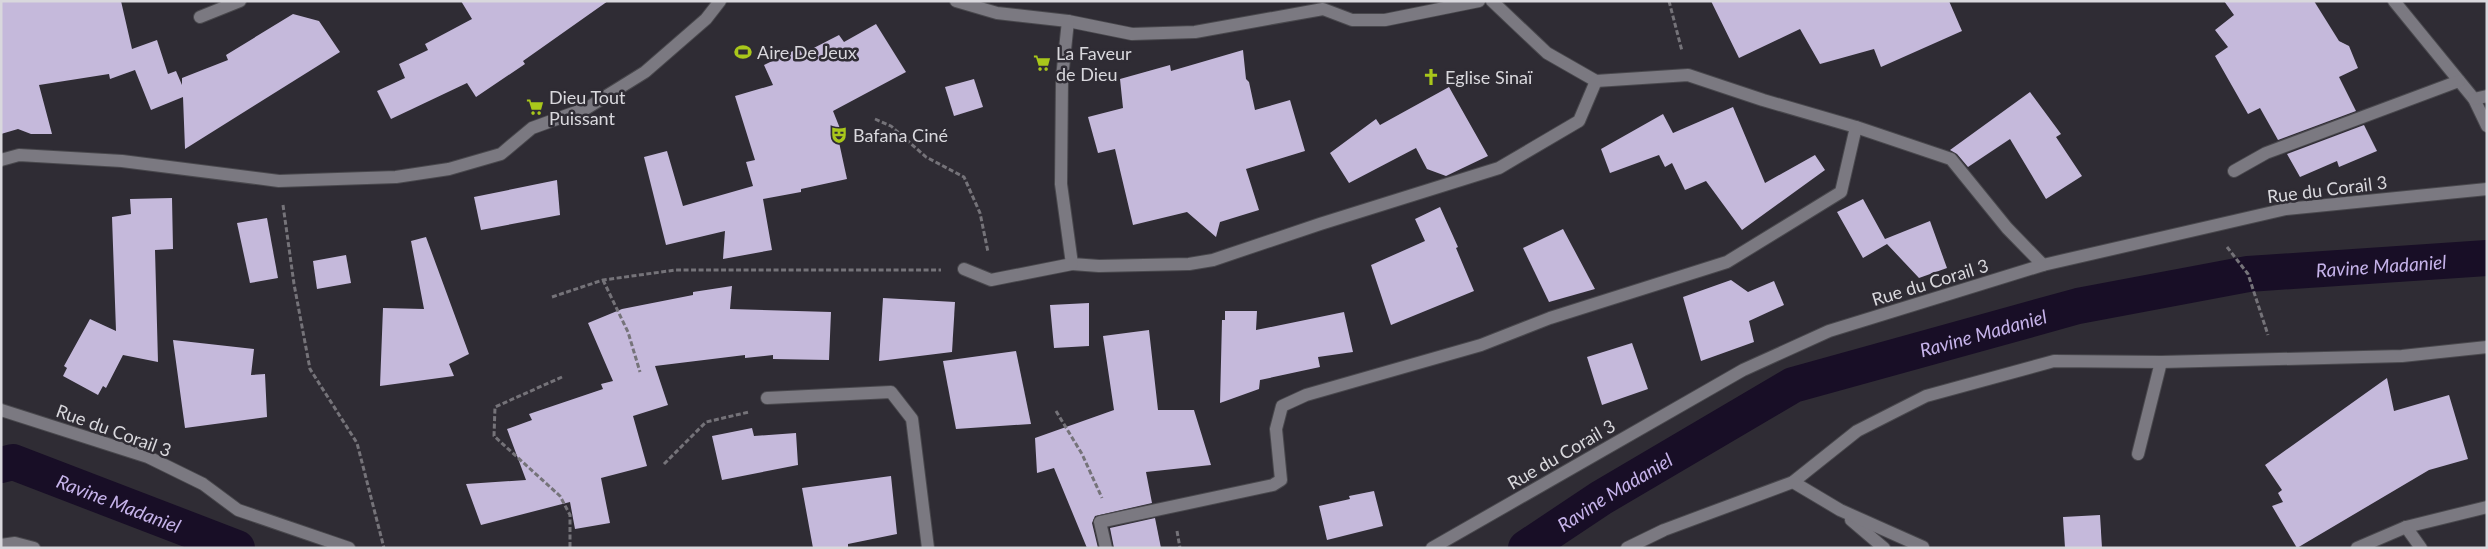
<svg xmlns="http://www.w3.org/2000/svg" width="2488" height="549" font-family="Lato,sans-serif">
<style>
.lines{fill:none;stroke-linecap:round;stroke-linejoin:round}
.canal{stroke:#180e26;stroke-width:36}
.building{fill:#c5b9db}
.minor-casing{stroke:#49484d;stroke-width:14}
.path{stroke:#757379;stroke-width:3;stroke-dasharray:5 2.5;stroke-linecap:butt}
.minor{stroke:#7b7981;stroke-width:12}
.labels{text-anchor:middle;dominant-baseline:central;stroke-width:5;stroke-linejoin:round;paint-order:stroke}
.poi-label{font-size:18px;fill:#d9d8dd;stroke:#2f2c34;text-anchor:start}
.street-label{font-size:18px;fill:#d9d8dd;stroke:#2f2c34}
.water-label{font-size:19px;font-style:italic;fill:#c6b3ea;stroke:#2f2c34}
</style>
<rect width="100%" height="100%" fill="#2f2c34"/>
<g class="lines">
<g class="canal">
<path id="s1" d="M1,465L13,462L237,548"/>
<path id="s2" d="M1526,548L1601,498L1793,385L2078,306L2248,274L2487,258"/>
</g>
</g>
<g class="building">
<path d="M1,1H121L132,49L157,40L168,74L176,71L182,85V78L228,60L226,55L293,14L319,21L340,52L185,149L183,97L151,110L135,70L110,79L109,74L39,85L52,134H31L18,129L1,134Z"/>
<path d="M461,1H608L523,61L525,64L476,97L467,83L391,119L377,91L405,78L399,64L428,50L425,44L472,19Z"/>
<path d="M1711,1H1949L1962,31L1881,67L1874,49L1820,64L1800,29L1739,58Z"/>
<path d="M2224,1H2314L2339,41L2349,46L2358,68L2339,77L2356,111L2278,140L2260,108L2248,114L2215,56L2228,47L2215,30L2234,15Z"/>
<path d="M876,24L906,72L833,111L841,131L837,133L847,179L801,189V192L763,199L772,250L723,259L725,231L666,245L644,157L667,151L683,206L753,186L746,162L755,160L735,96L773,85L764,65L799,48L802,54L839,35L844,42Z"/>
<path d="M1243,50L1246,79L1249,82L1255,110L1290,100L1305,151L1246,169L1259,210L1220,222L1216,237L1187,212L1133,225L1115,149L1098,153L1088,117L1123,108L1120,79L1170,65L1171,71Z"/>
<path d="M974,79L983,107L954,116L945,87Z"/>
<path d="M1449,87L1488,156L1446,176L1427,169L1416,148L1349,183L1330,153L1376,119L1380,125Z"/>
<path d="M2030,92L2061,134L2056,137L2082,176L2046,199L2010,139L1968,167L1957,154L1950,150Z"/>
<path d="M1733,107L1765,183L1815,155L1825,170L1742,230L1706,181L1685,190L1672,163L1665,167L1659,155L1610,173L1601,149L1663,114L1673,133Z"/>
<path d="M2364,125L2377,151L2339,167L2337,161L2300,177L2287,154Z"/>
<path d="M557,180L560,215L481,230L474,197Z"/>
<path d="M172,198L173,249L155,250L158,362L123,355L106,388L103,386L98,395L63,376L67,368L64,366L90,319L116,331L112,217L131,214L130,199Z"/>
<path d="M1863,199L1885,239L1930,221L1947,268L1919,278L1887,244L1863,258L1837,212Z"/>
<path d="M1440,207L1458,247L1456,248L1474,291L1391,325L1371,265L1425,241L1415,219Z"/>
<path d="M267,218L278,278L250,283L237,223Z"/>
<path d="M1563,229L1595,289L1549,302L1523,248Z"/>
<path d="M426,237L469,354L449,364L454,376L380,386L383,308L424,309L411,241Z"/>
<path d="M346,255L351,283L317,289L313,261Z"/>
<path d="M1731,280L1748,292L1774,281L1784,305L1749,321L1754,342L1701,361L1683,297Z"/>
<path d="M732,286L730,309L831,312L829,360L773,359V355L745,358V355L655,366L668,405L633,416L647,466L601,478L610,523L575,529L570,502L481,525L466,484L526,480L507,429L532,420L529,414L603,389L601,384L613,381L588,323L622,309L693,295V292Z"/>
<path d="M883,298L955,302L952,352L879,361Z"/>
<path d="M1089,303V346L1054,348L1050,305Z"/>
<path d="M1225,311H1257L1256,330L1344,312L1353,352L1318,357L1320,367L1260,380L1259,389L1220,403L1222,320H1225Z"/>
<path d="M1149,330L1158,410H1194L1211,465L1146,472L1152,503L1095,516L1092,523L1098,548H1087L1054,468L1037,473L1035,438L1114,410L1103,336Z"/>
<path d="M173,340L254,349L251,375L265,374L267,417L185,428Z"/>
<path d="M1632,343L1648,389L1602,405L1587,357Z"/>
<path d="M1016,351L1031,424L956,429L943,361Z"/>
<path d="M2387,378L2394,411L2449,395L2468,459L2429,470L2297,548L2272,506L2283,502L2278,493L2282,490L2265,465Z"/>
<path d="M752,428L754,436L796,433L798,465L722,480L712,436Z"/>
<path d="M891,476L897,534L848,544V548H813L802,488Z"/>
<path d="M1374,491L1383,526L1327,540L1319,506L1350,499L1349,496Z"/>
<path d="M2100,515L2102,548H2065L2063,517Z"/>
<path d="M1155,518L1161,548H1114L1110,528Z"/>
</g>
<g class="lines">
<g class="minor-casing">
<g id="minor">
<path d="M956,1L997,13L1068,21L1132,34L1195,32L1323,9L1352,20H1385L1479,1"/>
<path d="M1492,1L1547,53L1596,81L1688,75L1763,100L1856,127L1951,159L2007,228L2043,265"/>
<path d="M2394,1L2474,99L2487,126"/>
<path d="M200,17L240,1"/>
<path d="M1068,21L1062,78L1061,184L1072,264L1099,266L1189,264L1213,260L1320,224L1499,168L1579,121L1596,81"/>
<path d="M2474,99L2487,96"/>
<path d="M1,160L19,155L122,161L279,181L396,177L449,169L501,154L532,128L587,108L645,72L706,19L720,1"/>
<path d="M2234,171L2266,153L2459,81"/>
<path d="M964,269L991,280L1072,264"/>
<path d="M767,398L891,392L912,419L928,548"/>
<path d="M1,410L148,457L203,484L238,510L349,548"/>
<path d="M2138,454L2161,362"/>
<path d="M1793,482L1857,431L1926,396L2054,361L2161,362L2402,356L2487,347"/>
<path d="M1851,520L1884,548"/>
<path d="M2406,527L2421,548"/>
<path d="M1,545L15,543L34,548"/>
<path d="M1106,548L1100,522L1273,485L1281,480L1276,429L1282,406L1306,395L1481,345L1550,318L1727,262L1841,192L1856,127"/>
<path d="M1432,548L1743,370L1829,331L2043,265L2286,209L2487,189"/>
<path d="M1627,548L1664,530L1793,482L1840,510L1923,547"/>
<path d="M2357,548L2406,527L2487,507"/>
</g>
</g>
<g class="path">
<path d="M1669,1L1682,51"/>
<path d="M875,119L891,126L926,157L964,177L980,213L988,252"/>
<path d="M283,205L294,284L310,369L357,443L384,548"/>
<path d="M2227,247L2248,274L2268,335"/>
<path d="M603,280L628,332L640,372"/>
<path d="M552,297L603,280L676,270H941"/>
<path d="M562,377L495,407L494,436L560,496L570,515V548"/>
<path d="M1056,411L1082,454L1102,498"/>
<path d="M664,464L706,422L749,412"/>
<path d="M1177,531L1180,548"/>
</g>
<use href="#minor" class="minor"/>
</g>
<defs>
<g id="stadium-bare" transform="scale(1.35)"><path d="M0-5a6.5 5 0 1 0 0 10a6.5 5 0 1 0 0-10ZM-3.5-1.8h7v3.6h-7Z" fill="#a9c71b" stroke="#2f2c34" stroke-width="2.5" paint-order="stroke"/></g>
<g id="supermarket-bare" transform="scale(1.35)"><path d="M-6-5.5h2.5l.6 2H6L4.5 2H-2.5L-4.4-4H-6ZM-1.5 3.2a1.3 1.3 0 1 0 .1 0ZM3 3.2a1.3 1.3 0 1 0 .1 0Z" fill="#a9c71b" stroke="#2f2c34" stroke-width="2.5" paint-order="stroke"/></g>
<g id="church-bare" transform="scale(1.35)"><path d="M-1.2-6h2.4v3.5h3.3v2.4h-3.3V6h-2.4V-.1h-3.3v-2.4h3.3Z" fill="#a9c71b" stroke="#2f2c34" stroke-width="2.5" paint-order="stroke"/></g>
<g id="theatre-bare" transform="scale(1.35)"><path d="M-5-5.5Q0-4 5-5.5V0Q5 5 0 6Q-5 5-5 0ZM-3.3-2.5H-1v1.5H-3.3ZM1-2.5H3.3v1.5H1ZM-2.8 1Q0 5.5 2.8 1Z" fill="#a9c71b" stroke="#2f2c34" stroke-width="2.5" paint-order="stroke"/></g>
</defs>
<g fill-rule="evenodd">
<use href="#stadium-bare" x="743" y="52"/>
<use href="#supermarket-bare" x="1042" y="63"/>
<use href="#church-bare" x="1431" y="77"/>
<use href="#supermarket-bare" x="535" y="107"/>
<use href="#theatre-bare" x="839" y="135"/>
</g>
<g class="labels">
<g class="poi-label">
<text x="757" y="52">Aire De Jeux</text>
<text x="1056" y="53">La Faveur<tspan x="1056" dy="21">de Dieu</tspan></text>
<text x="1445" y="77">Eglise Sinaï</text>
<text x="549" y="97">Dieu Tout<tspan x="549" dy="21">Puissant</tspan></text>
<text x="853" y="135">Bafana Ciné</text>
</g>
<g class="street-label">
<text transform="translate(2327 189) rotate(-7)">Rue du Corail 3</text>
<text transform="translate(1930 282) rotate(-17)">Rue du Corail 3</text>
<text transform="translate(114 430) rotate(20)">Rue du Corail 3</text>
<text transform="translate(1561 454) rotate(-30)">Rue du Corail 3</text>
</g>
<g class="water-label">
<text stroke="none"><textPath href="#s2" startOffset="915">Ravine Madaniel</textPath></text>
<text stroke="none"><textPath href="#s2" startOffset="510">Ravine Madaniel</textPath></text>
<text stroke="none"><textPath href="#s2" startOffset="105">Ravine Madaniel</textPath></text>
<text stroke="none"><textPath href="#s1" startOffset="126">Ravine Madaniel</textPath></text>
</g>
</g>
<rect width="2488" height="549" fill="none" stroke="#d9d8dd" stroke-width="5"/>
</svg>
